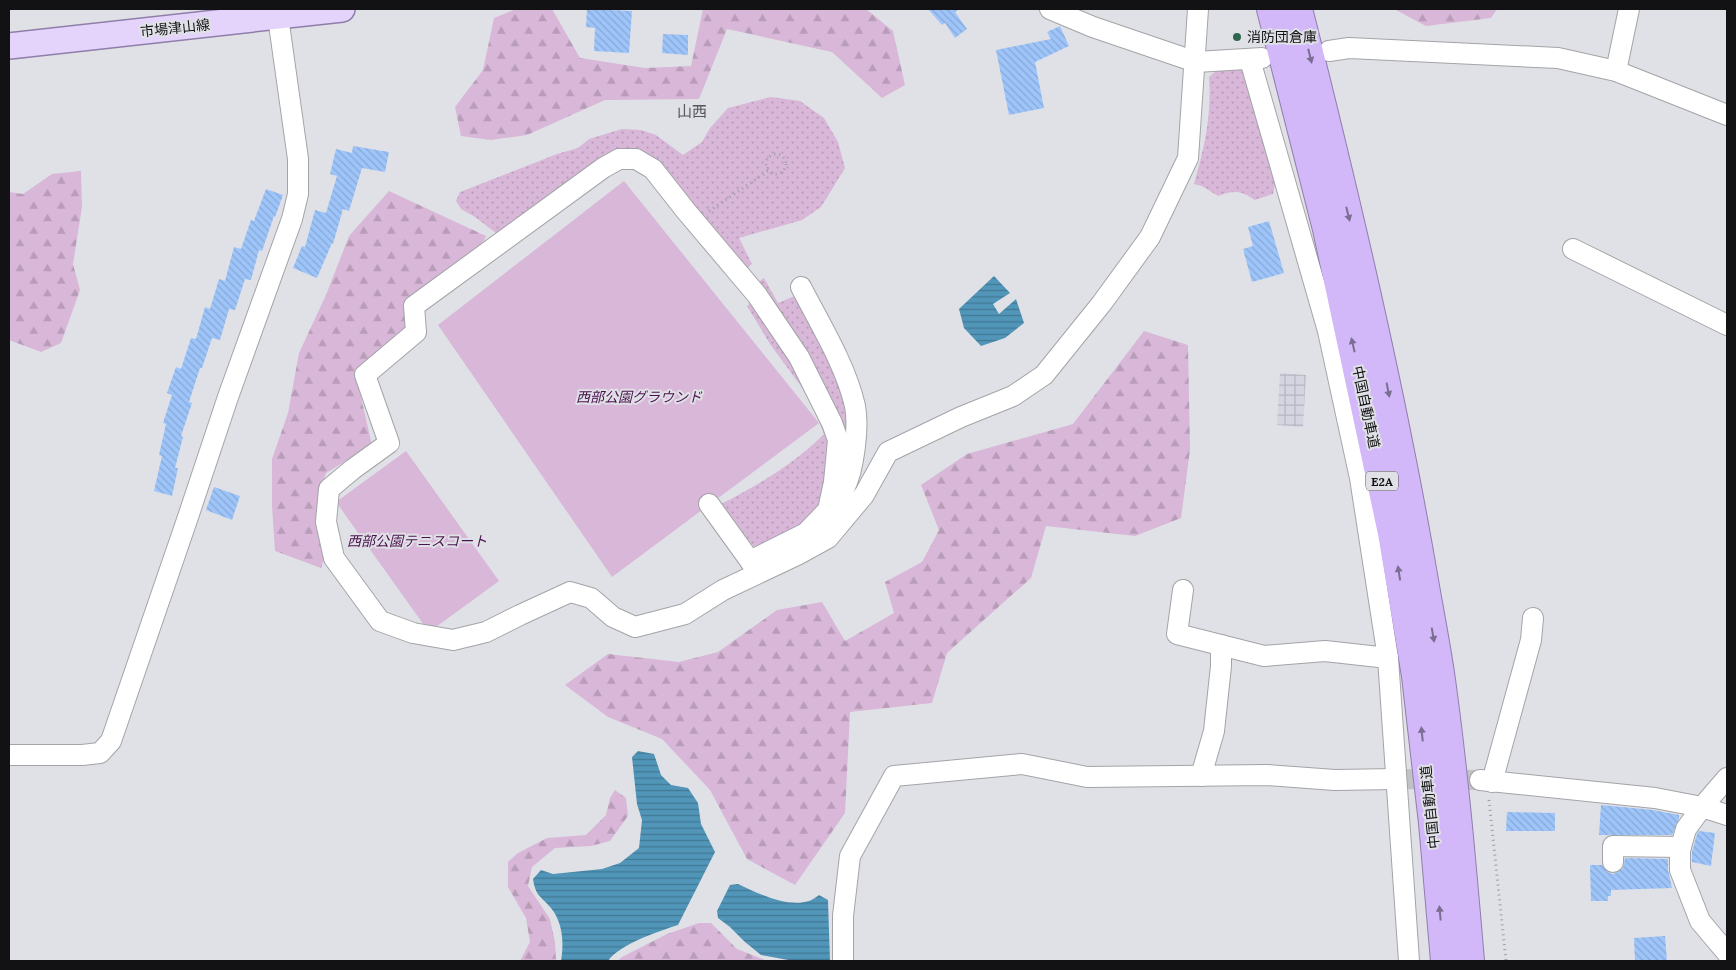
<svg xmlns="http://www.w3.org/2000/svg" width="1736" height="970" font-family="Lora,'Noto Sans JP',serif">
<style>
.industrial{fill:url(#industrial-grid)}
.grass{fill:url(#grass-dots)}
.forest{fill:url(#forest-firs)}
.park{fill:#d8b7d8}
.water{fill:url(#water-rules)}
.building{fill:url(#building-back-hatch)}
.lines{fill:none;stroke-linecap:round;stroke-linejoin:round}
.minor-tunnel{stroke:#c1c2c6;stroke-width:20;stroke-dasharray:20 10;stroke-linecap:butt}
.minor-casing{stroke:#a3a4a8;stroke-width:22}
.major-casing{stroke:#8f7ea9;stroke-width:28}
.highway-casing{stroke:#8f7ea9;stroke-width:30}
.path{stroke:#9d9ea2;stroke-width:3;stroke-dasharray:1 4;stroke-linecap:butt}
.minor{stroke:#fff;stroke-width:20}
.major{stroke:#e4d4fb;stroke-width:25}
.highway{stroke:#d2b8f9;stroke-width:28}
.oneway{fill:#7c6d92}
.poi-dot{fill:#2e674e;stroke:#e0e1e6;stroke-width:2}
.labels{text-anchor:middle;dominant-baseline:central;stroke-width:4;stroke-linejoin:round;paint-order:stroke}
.shield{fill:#e0e1e6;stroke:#505053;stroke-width:1}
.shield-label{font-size:12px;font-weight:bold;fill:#121214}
.street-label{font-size:14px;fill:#121214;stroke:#e0e1e6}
.poi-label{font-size:14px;fill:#121214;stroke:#e0e1e6;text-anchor:start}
.park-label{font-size:14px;font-style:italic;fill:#4a104d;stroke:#e0e1e6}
.neighbourhood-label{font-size:15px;fill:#55565a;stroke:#e0e1e6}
</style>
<defs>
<pattern id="industrial-grid" width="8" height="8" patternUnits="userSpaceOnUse" patternTransform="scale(1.25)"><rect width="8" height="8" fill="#d4d5e1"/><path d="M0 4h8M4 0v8" fill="none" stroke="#b5b6c0"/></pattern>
<pattern id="grass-dots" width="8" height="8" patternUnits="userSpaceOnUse" patternTransform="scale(1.25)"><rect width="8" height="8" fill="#d8b7d8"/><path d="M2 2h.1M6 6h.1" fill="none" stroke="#b89cb8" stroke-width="1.8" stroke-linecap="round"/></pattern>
<pattern id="forest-firs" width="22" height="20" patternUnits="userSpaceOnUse" patternTransform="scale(1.25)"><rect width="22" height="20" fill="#d8b7d8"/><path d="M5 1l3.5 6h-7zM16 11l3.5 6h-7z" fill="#b89cb8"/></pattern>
<pattern id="water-rules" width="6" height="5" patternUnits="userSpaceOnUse" patternTransform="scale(1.25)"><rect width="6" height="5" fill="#5195b8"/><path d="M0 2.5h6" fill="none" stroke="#427894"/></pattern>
<pattern id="building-back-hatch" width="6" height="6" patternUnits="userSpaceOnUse" patternTransform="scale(1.25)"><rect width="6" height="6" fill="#9ec5fa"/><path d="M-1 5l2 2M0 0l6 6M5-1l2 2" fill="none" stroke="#87a8d5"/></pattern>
</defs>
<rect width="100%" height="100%" fill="#e0e1e6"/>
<path class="industrial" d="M1280,373L1306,375L1303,427L1277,425Z"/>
<g class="grass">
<path d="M1239,67L1245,71L1275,184L1273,194L1255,200C1241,190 1233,190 1218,196L1202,186L1194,184C1204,149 1212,115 1209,77L1216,71Z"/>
<path d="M771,97L800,101L824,118L838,142L845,168L821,207L802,220L739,238L752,264L743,272L640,153L496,233L475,217L461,209L456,201L460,192L557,154L578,148L589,139L622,129L641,130L656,135L683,155L702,142L710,128L728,108Z"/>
<path d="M764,278L778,303L797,295L844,386L852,440L841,455L757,283Z"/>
<path d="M755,299L799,364L833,447L822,510L804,528L757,551L721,504C758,485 794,464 824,434L814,408L800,385L770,344L747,306Z"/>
</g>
<g class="forest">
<path d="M516,9H552L580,58L645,68L691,66L703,9H866L893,31L905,85L882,98L832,52L727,29L699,99L605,100L527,135L491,140L461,136L455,107L483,70L494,18Z"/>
<path d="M1394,9H1497L1491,18L1426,26Z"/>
<path d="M81,171L82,207L73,264L80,290L61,343L41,352L9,340V192L23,194L52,174Z"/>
<path d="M389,191L486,236L481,247L410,300L408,330L356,376L372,445L326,473L317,501L326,553L321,568L275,551L272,506V459L288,413L299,353L326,295L349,236Z"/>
<path d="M1144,331L1188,345L1190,450L1181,518L1135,536L1046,526L1031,578L947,653L932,703L850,712L845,813L795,885L747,859L710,790L662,739L608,717L565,685L608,654L679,662L718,652L777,610L822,602L845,641L894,613L885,582L922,562L939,530L921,485L967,454L1073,424Z"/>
<path d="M615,790L626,798L628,816L610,841L591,846L555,848L532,867L528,886L550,919L555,942L556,961H520L530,942L526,918L508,887V862L518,853L547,838L586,835L606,815L610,798Z"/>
<path d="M699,923H711L737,949L768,961H617L622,957L667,934Z"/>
</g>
<g class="park">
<path d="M624,181L819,423L612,577L438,325Z"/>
<path d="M406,451L499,581L429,632L336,502Z"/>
</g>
<g class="water">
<path d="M994,276L1010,293L993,304L999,314L1016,299L1024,323L1005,338L981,346L964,328L959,309Z"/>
<path d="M638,751L654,754L661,775L671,785L688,788L698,803L701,824L715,852L678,925C657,932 620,944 608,961H561C564,943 563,923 551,908C540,895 536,897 533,879L541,870L553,874L602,869L620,863L639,848L642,820L637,804L632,757Z"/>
<path d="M738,884C757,893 787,908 809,901C812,900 816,897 819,895L828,900L830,961H794L761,955L745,942L730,927L718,918L717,911L730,885Z"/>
</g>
<g class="building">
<path d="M587,9L632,11L629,53L594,51L595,28L586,27Z"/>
<path d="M928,9H959L955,12L967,29L955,38L945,23L942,25Z"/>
<path d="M1060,26L1069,46L1035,62L1044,108L1009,115L996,50L1051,39L1047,32Z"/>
<path d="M663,34L688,35V55L662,53Z"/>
<path d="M353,146L389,152L385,172L362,168L349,211L343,209L333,244L332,243L317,278L293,268L302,246L305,247L315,210L326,213L337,176L330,174L336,149L352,153Z"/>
<path d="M266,189L283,195L275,217L274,216L262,251L259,250L251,280L245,279L235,310L229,309L220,340L212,338L202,368H200L189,402L192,403L181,436L183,437L175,468H178L172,496L154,491L162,456L159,455L166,424L163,423L172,395L167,393L176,367L181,369L191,338L196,339L205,307L210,309L219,279L225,281L234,247L241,249L251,220L254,221Z"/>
<path d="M1269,221L1284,273L1252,282L1243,249L1253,246L1248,227Z"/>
<path d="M214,487L240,496L232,520L206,510Z"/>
<path d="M1601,805L1653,810L1679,815V819L1672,835H1599Z"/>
<path d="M1507,812L1555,813V831H1506Z"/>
<path d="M1699,831L1715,833L1711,866L1692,862V852L1697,834Z"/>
<path d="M1625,858L1668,859V870L1672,888L1611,890V896H1608V901H1591L1590,865H1602L1607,872L1613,874L1618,872L1623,868Z"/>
<path d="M1665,936L1667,961H1635L1634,938Z"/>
</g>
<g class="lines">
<path class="minor-tunnel" d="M1396,779L1480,780"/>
<g class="minor-casing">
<g id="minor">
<path d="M1050,9L1093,27L1196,62L1262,58"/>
<path d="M1329,51L1349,48L1558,58L1616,71L1727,115"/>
<path d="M1250,60L1328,331L1360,478L1388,658L1409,961"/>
<path d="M1616,71L1629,9"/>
<path d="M1573,249L1727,325"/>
<path d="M801,287C820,324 846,366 855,406C859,427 854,470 844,489C842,493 838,497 835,501"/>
<path d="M709,504L758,572"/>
<path d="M750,561L806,533L828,510L834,482L838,440L832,423L799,357L757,295L686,211L653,169L636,159H619L603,168L414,306L416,332L365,375L389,443L353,469L329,489L326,522L334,558L380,621L413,633L453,640L486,632L520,615L570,592L591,598L613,617L635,627L685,614L723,590L797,555L828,538L864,495L888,452L961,417L1013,396L1044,375L1102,303L1150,237L1188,158L1198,9"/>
<path d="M1183,590L1177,634L1264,656L1325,651L1388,658"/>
<path d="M9,755H82L100,753L111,741L188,517L228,397L292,219L298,194V159L278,17"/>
<path d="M1201,776L1214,731L1221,666V645"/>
<path d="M1727,778L1702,807L1686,829L1680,850V870L1700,921L1727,953"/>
<path d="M1480,780L1655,798L1702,807L1727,815"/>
<path d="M1492,782L1531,640L1533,618"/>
<path d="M1613,862V846L1681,847"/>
<path d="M843,961V916L850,856L894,776L1022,764L1087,777L1267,775L1335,780L1396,779"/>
</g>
</g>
<g class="major-casing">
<path id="major" d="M9,46L342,9"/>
</g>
<g class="highway-casing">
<g id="highway">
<path d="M1271,9L1327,229L1392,533L1416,676L1433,823L1445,961"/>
<path d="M1298,9C1345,196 1390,384 1423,575C1429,610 1436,645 1441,680C1454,774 1462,867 1470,961"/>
</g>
</g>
<g class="path">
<circle cx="776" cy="164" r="10"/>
<path d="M709,211L768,171"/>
<path d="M1489,800L1506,961"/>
</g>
<use href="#minor" class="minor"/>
<use href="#major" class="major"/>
<use href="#highway" class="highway"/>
</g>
<defs><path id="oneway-solid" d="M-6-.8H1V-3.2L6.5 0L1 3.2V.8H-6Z" transform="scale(1.25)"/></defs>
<g class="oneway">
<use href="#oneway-solid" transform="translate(1310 56) rotate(76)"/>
<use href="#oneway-solid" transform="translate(1348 214) rotate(76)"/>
<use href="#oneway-solid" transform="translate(1353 345) rotate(-103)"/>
<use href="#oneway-solid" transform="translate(1388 390) rotate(79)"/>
<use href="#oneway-solid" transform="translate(1399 573) rotate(-99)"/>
<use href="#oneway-solid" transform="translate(1433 635) rotate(80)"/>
<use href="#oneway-solid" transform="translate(1422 734) rotate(-96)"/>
<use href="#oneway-solid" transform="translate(1440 913) rotate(-95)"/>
</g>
<circle class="poi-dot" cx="1237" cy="37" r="5"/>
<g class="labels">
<rect class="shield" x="1366" y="471.5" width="32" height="19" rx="4"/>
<g class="shield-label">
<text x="1382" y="481">E2A</text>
</g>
<g class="street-label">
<text transform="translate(175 28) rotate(-6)">市場津山線</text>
<text transform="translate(1366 407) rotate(78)">中国自動車道</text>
<text transform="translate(1430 807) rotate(-96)">中国自動車道</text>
</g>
<g class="poi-label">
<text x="1247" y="37">消防団倉庫</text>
</g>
<g class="park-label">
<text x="639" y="397">西部公園グラウンド</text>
<text x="417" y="541">西部公園テニスコート</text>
</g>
<g class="neighbourhood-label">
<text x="692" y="111">山西</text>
</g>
</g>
<rect width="1736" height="970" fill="none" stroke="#121214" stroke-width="20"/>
</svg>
